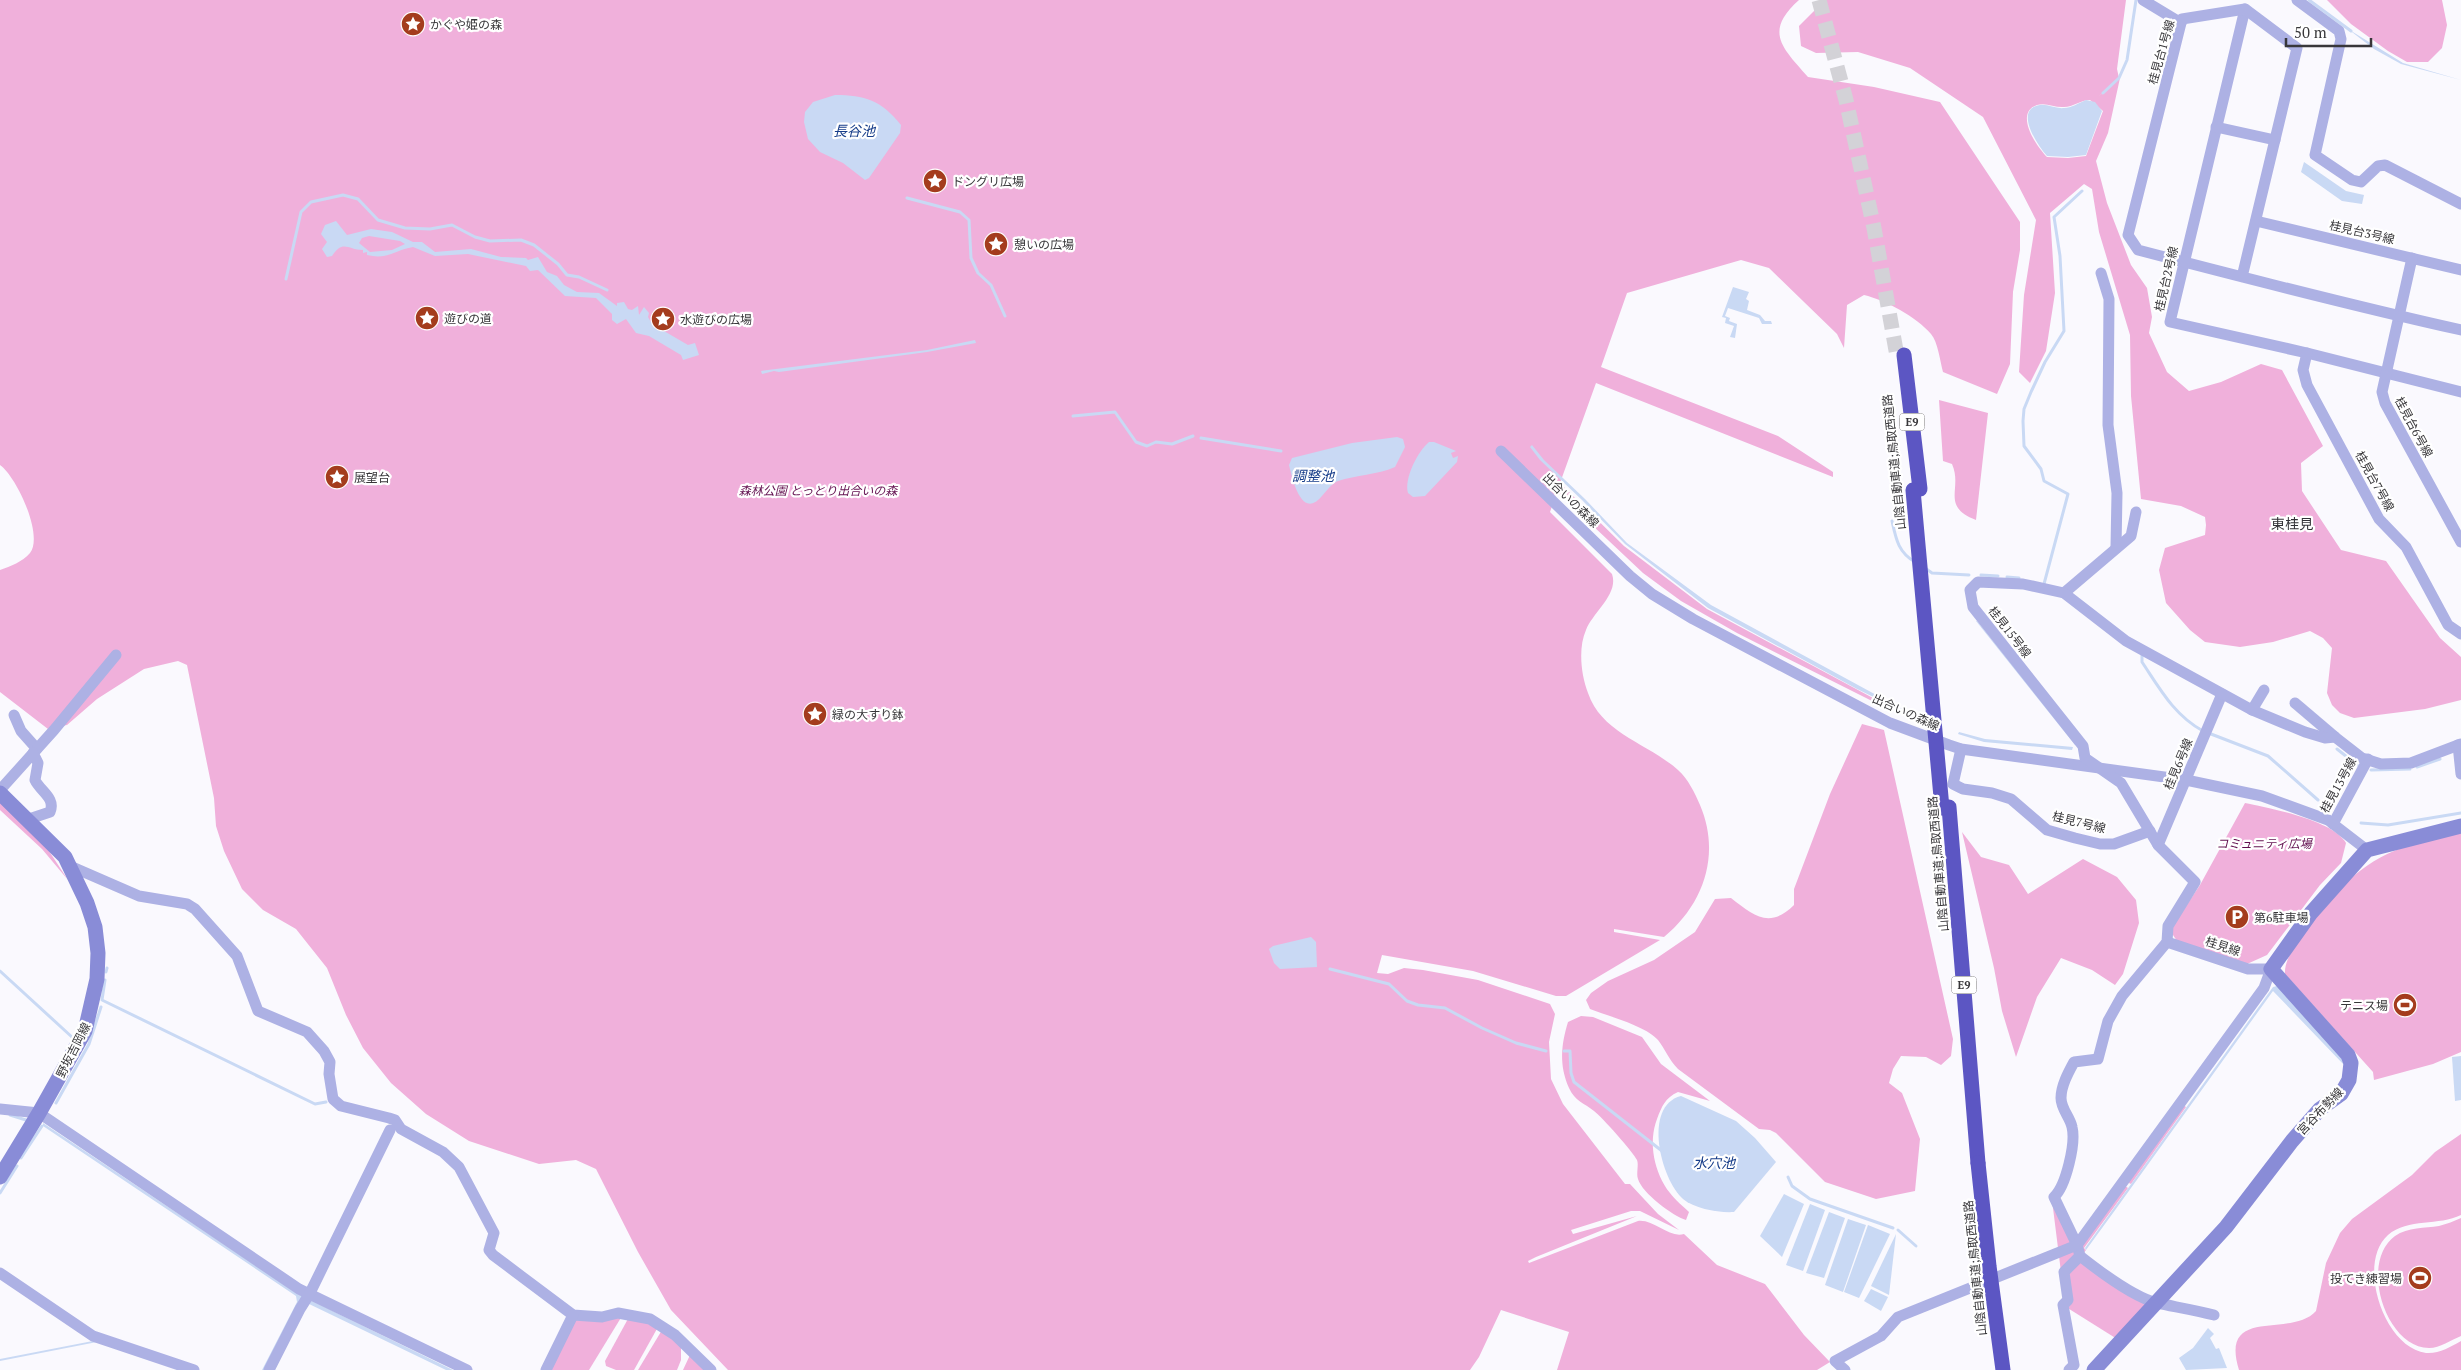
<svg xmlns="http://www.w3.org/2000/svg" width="2461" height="1370" font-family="'PT Serif','Noto Sans JP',serif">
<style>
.green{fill:#f0b0db;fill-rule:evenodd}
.water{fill:#c9d9f4;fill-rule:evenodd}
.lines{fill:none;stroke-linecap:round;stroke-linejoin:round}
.stream{stroke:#c9d9f4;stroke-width:3}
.highway-tunnel{stroke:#d3d2d7;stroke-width:15;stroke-dasharray:15 8;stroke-linecap:butt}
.street{stroke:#adb1e4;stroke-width:11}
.secondary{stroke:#898cd7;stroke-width:15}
.highway{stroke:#5c56c3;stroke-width:15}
.highway-bridge{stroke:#5c56c3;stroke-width:15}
.labels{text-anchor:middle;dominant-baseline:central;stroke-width:4.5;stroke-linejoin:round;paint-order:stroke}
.shield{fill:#fff;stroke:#747375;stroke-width:1}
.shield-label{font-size:11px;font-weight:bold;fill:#38373a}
.poi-label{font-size:12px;fill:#38373a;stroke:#fff;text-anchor:start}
.street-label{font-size:12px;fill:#38373a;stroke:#fff}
.park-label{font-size:12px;font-style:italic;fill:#620f4f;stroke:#fff}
.water-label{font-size:14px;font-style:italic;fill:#183e8a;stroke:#fff}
.neighbourhood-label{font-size:14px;fill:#323136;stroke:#fff}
</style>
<rect width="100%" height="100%" fill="#faf9fe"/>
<g class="green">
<path d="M0,0H1799C1763,32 1783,48 1808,77L1874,87L1940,102L2020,222V250L2013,292L2010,364L1997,394L1943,372C1940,361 1938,342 1931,334C1917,317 1885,300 1864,295L1847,305L1844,348L1837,334L1769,268L1741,260L1627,293L1601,367L1778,436L1833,472V477L1596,383L1560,483L1624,546L1707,609L1873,698L1872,701L1737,633L1681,601L1643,573L1557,492L1550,512L1612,574C1619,594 1593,612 1586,630C1578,648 1581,675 1588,693C1602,734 1648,743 1678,770C1688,779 1695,793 1700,805C1721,854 1704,904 1664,937L1614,929V932L1660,940L1566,996H1556L1473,971L1382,955L1377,973L1388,974L1404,968L1423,970L1478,980L1550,1004L1555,1014L1549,1042L1551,1079L1563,1104L1625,1184H1630L1658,1214L1679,1230L1640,1211H1631L1571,1230L1573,1234L1637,1216L1536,1257L1528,1261L1529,1263L1638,1221C1654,1219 1670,1239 1684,1234L1717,1265L1765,1284L1804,1335L1830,1362L1817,1370H1557L1569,1332L1501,1310L1479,1357L1470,1370H728L671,1310L638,1252L596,1169L576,1160L539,1164L469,1141L426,1114L391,1083L363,1048L346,1015L327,968L296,929L263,910L242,889L224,851L216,826L214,798L187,665L178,661L144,669L97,699L67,725L48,729L0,692V570C11,566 22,562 30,553C44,535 16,476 0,465Z"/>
<path d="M1825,0H2126L2117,69L2119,78L2098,97L2120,78L2108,133L2096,161L2107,203L2131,265L2147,288L2152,317L2149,333L2167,372L2189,391L2221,382L2261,364L2282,370L2323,446L2301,463L2302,491L2341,550L2386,561L2440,638L2461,657V700L2425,709L2354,718L2340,713L2332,705L2327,693L2332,648L2323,638L2310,631L2273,642L2240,647L2205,642L2190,630L2166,603L2159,570L2165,548L2205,535L2206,525L2205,517L2181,506L2141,499L2131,396L2130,335L2099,232L2092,189L2084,184L2050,213L2055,293L2046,351L2030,383L2019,372L2024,295L2036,220L1983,117L1910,68L1858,52L1816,53L1801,46L1799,26ZM2090,100L2103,111L2086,156L2068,158L2047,157C2036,146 2014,113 2037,105C2046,102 2055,108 2064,107C2073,107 2081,100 2090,100Z"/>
<path d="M2327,0H2442L2447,25L2442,48L2428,62H2407L2388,51L2351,24Z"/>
<path d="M1939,400L1988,413L1976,520C1940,506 1963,489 1952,464L1943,461Z"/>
<path d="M1862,724L1884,730L1953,1039L1951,1056L1941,1065L1926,1057L1901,1056L1893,1069L1889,1083L1902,1093L1920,1139L1915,1191L1876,1199L1825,1182L1776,1133L1770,1130L1759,1129L1678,1069C1669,1060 1665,1049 1658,1040C1646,1026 1608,1016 1590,1009L1586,1000L1591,993L1608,981L1654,960L1695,932L1715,899L1731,898C1753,915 1769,930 1794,905V889L1830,794Z"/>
<path d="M0,801L47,848L68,880L42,849L0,810Z"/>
<path d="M2245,803C2269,808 2333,820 2346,843L2341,863L2320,885L2267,955L2247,964L2177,941L2171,932L2172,927L2200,885Z"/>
<path d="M1962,832L1981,857L2009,865L2028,894L2083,859L2117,877L2136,900L2139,923L2123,974L2115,985L2092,970L2061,958L2037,997L2016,1057L2002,1011L1994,968Z"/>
<path d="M2461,833V1052L2433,1064L2374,1080L2373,1072L2285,974C2284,959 2296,946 2304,933C2326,900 2357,866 2394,851C2415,842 2439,838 2461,833Z"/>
<path d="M1581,1016L1593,1017L1642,1037L1661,1064L1710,1101L1678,1092C1665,1098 1662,1106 1657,1119C1648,1142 1654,1173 1670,1193C1675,1200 1683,1206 1689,1212L1686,1220C1673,1216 1642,1193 1638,1179C1636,1173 1639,1165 1637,1160C1633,1152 1602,1117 1594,1111C1584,1103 1575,1101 1569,1088C1559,1065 1561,1045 1568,1022Z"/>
<path d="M2183,1105L2186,1107L2131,1184L2127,1182Z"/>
<path d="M2461,1134V1215C2439,1226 2408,1218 2388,1235C2356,1263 2384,1348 2426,1353C2439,1354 2450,1347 2461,1341V1370H2239C2219,1305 2291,1339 2316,1311L2326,1263L2340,1233L2352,1219L2412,1175L2435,1152Z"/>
<path d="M2125,1186L2128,1188L2084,1248L2086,1250L2083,1254L2082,1243Z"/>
<path d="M2052,1200L2076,1252L2061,1272Z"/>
<path d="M2461,1218V1336C2451,1340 2440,1348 2429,1348C2385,1347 2359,1262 2395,1236C2408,1227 2425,1228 2439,1226C2447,1224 2454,1221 2461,1218Z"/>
<path d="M2080,1261L2149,1302L2117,1339L2066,1307L2068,1273Z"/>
<path d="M622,1316L589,1370H549L575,1319Z"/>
<path d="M629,1317L658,1327L634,1370H616L606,1366L605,1361Z"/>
<path d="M662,1330L681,1346V1360L677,1370H638Z"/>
<path d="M690,1355L706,1370H683Z"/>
</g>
<g class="water">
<path d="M2348,29L2403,63L2461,80L2401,64L2374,49Z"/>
<path d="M835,95C865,95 881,100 901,125L900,133L869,178L865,180L843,163L820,152L808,139L804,122L805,112L813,102Z"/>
<path d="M2086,100L2095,102L2102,111L2086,155L2068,157L2047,156C2038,146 2013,109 2040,105C2048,104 2056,109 2064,108C2071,108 2079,103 2086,100Z"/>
<path d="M2304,162L2346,191L2364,195L2362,204L2342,201L2301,172Z"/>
<path d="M336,221L347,235L371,229L392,232L413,242H422L435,252L471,249L501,257L526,258L528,260L538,257L547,272L557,276L564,285L577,292L599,293L617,306V303L624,302L628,309L632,310L638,306L639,315L644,307L649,313L648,317L652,324L688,345L695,343L699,355L683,360L681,355L649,336L636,333L626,319L617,324L612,320V314L596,298L565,296L538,270L530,271L526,266L468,254L435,256L413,247C395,250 388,260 367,255V252L363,253V250C348,250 343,239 332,256L327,257L322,249L327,242L321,234L325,225ZM369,236L400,241L405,244L392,250L370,252L359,243L362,238Z"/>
<path d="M1733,287L1749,292L1746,299L1749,301L1747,310L1760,315L1765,321H1771L1772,324H1762L1759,318L1728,308L1725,316L1730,318L1729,321L1737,324L1735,338L1730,337L1734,326L1725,323L1726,318L1722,317Z"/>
<path d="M975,340L976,343L927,352L779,372L774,371L762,374L761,371L927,350Z"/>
<path d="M1397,437L1403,439L1405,447L1395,467C1377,475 1356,475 1338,481C1331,484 1326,492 1321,497C1301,520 1292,477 1289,465L1292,458L1352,443Z"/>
<path d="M1429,442H1434L1456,451L1451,453L1453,458L1458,456L1457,462L1425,496L1413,497L1408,493C1404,478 1418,451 1429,442Z"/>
<path d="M1532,445L1544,460L1585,499L1627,543L1711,605L1915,716L1942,728L1941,730L1857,689L1708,608L1625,544L1582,500L1540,460L1530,447Z"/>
<path d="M1976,621H1977L2077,745H2075Z"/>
<path d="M1959,732L1985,739L2073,747L2072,750L1984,742L1958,734Z"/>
<path d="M1311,937L1316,942L1317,967L1280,969L1274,963L1269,949L1273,946Z"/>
<path d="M2277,986L2345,1060V1066L2273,991L2113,1213L2086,1250L2085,1248L2273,987Z"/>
<path d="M2461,1056V1100L2455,1101L2452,1057Z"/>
<path d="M1681,1096L1736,1121L1755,1138L1776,1162L1734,1212C1719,1213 1695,1209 1683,1199C1661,1180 1642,1106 1681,1096Z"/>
<path d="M43,1123L298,1294L453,1370H446L307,1303L265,1370H262L297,1302L296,1296L43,1126Z"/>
<path d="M1784,1194L1804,1204L1782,1257L1760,1236Z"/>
<path d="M1810,1204L1825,1210L1803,1271L1786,1265Z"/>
<path d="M1829,1212L1845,1218L1824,1278L1806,1273Z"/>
<path d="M1848,1219L1866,1225L1843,1292L1825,1285Z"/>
<path d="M1868,1225L1890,1234L1859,1298L1844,1292Z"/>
<path d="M1896,1234L1889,1295L1871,1286Z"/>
<path d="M1871,1289L1888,1297L1881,1311L1864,1301Z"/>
<path d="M2208,1328L2214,1334L2210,1338L2216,1349L2219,1348L2227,1368L2186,1370L2179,1358L2193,1348Z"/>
<path d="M98,1340L97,1342L0,1361V1359Z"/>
</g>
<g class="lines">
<g class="stream">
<path d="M2309,0L2351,31"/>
<path d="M2103,93L2119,78L2127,60L2136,0"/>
<path d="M907,198L960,212L969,220L971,258L978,273L991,285L1005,316"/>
<path d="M286,279L301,212L311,202L343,195L358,199L378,220L405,228L430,229L452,225L475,237L490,241L521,240L534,245L558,264L567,275L579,277L607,290"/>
<path d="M1073,416L1115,412L1136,442L1147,446L1156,442L1172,444L1193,436"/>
<path d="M1201,438L1281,451"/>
<path d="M1892,521C1896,539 1898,552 1915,562"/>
<path d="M1925,568L1932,573L1969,575"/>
<path d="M1981,575L1998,576"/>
<path d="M2007,577L2019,578"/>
<path d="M2044,584L2068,494L2044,481L2041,469L2024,446L2023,421L2024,409L2031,392L2045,362L2064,331L2060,256L2054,217L2082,191"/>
<path d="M2142,655V662C2160,689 2174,715 2203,731"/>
<path d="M2211,734L2268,756L2318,800"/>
<path d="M2337,749L2357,765"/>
<path d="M2417,767L2440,759"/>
<path d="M2371,770L2410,769"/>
<path d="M2361,823L2388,825L2461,813"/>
<path d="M1330,969L1389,984L1407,1001L1418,1005L1445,1008L1482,1028L1516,1043L1546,1051"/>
<path d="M0,971L73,1038"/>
<path d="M106,972L107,968"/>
<path d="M105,980L102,1000L315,1104L326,1102"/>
<path d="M1564,1051H1570L1571,1073L1574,1082L1662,1151"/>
<path d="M56,1103L89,1044L101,1007"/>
<path d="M10,1115L26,1120"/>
<path d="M21,1158L42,1126"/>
<path d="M1788,1177L1792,1186L1810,1199L1893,1228"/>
<path d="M0,1193L17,1166"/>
<path d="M1898,1230L1916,1246"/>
</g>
<path class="highway-tunnel" d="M1819,0L1846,100L1874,228L1897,356"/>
<g class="street">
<path d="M2143,0L2181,23"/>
<path d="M2297,0L2339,31L2341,39L2315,155L2352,180L2361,182L2378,166L2385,165L2461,204"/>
<path d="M2245,9L2170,322L2307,353L2461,392"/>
<path d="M2216,127L2275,140"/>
<path d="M2256,221L2461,270"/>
<path d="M2412,258L2382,392L2385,403L2461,542"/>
<path d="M2101,273L2109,299L2108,425L2117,493L2116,548"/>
<path d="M2242,277L2297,48L2245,9L2182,19L2128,235L2138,250C2245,278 2353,306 2461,330"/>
<path d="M2307,353L2303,370L2307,385L2379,519L2406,547L2448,625L2461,634"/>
<path d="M1501,451L1630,576L1652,594L1693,619L1890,723L1949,745L1961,749L2186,780L2262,796L2328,820L2367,850"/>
<path d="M2064,593L2131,536L2136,512"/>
<path d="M2295,703L2335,737"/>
<path d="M2252,710L2264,690"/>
<path d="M14,715L21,731L37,749"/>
<path d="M2458,745L2461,774"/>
<path d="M1961,749L1953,784L1963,789L1992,793L2011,799L2047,830L2075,838L2100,844H2114L2150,831"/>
<path d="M0,790L54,730L116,655"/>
<path d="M29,819L50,812C56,798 40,791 35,780L38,763L33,753"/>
<path d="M2333,824L2368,759"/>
<path d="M2158,845L2222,694"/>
<path d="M70,866L139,896L187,904L195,909L237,956L258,1011L307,1032L324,1051L330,1062L329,1074L333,1099L341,1106L389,1118L395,1120L401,1129L443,1152L459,1167L494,1233L489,1250L493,1255L573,1315L602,1317L618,1313L650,1319L675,1335L711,1370"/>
<path d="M0,1109L39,1113L299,1289L467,1370"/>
<path d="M0,1273L93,1336L194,1370"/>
<path d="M2214,1315C2195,1310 2176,1307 2157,1303C2133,1297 2099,1271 2080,1256L2077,1245L2054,1197C2066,1186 2076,1143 2072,1127C2070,1117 2061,1109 2061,1098C2061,1086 2068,1073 2074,1062L2098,1059L2108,1021L2122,996L2167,942L2168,926L2195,882L2158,845L2121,783L2085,758L2083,746L1973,607L1970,590L1978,582L2023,584L2064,593L2126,641L2252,710L2305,732L2325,738L2335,737L2362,758L2381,764L2411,763L2461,744"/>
<path d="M269,1370L300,1309L310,1293L390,1130"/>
<path d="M546,1370L573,1315"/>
<path d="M1845,1370L1835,1361L1881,1336L1898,1317L2077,1245L2264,988L2271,969H2248L2167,942"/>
<path d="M2069,1370L2074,1365L2063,1305L2068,1300L2064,1272L2080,1256"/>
</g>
<g class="secondary">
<path d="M0,793L65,857L87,903L95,927L98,953L97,979L85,1031L39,1113L0,1177"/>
<path d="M2094,1370L2226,1227L2292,1141L2320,1109L2341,1094L2349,1080L2351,1063L2348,1055L2271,969L2311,913L2367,850L2461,826"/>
</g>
<g class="highway">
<path d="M1904,355L1920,489"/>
<path d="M1949,807L1978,1163"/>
</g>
<g class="highway-bridge">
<path d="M1913,490L1942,808"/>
<path d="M1978,1163L1989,1266L2003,1370"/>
</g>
</g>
<defs>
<g id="sight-disc" transform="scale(1.25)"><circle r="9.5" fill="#a43c1d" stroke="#fff"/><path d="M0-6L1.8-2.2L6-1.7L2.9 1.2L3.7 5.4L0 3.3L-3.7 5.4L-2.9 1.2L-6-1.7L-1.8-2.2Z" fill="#fff"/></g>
<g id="parking-disc" transform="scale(1.25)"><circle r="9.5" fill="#a43c1d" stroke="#fff"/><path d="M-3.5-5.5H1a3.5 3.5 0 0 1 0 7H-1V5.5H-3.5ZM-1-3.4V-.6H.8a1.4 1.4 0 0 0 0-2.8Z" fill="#fff"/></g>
<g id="stadium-disc" transform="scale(1.25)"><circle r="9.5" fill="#a43c1d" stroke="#fff"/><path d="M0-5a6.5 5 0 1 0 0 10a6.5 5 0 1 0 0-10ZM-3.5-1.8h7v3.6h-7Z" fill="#fff"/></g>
</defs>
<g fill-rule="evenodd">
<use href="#sight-disc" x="413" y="24"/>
<use href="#sight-disc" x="935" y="181"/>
<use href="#sight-disc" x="996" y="244"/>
<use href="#sight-disc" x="427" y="318"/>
<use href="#sight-disc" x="663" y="319"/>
<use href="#sight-disc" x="337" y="477"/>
<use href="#sight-disc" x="815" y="714"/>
<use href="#parking-disc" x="2237" y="917"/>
<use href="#stadium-disc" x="2405" y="1005"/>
<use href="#stadium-disc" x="2420" y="1278"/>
</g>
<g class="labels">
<g class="shield">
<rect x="1899.5" y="413.5" width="25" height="17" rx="4"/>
<rect x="1951.5" y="976.5" width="25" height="17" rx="4"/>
</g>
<g class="shield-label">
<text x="1912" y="422">E9</text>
<text x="1964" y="985">E9</text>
</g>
<g class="poi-label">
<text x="430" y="24">かぐや姫の森</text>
<text x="952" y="181">ドングリ広場</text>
<text x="1014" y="244">憩いの広場</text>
<text x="444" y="318">遊びの道</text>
<text x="680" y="319">水遊びの広場</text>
<text x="354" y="477">展望台</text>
<text x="832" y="714">緑の大すり鉢</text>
<text x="2254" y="917">第6駐車場</text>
<text x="2388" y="1005" text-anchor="end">テニス場</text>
<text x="2402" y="1278" text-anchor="end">投てき練習場</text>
</g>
<g class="street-label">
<text transform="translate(2161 52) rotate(-74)">桂見台1号線</text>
<text transform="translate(2362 232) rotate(13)">桂見台3号線</text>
<text transform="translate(2166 279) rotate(-77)">桂見台2号線</text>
<text transform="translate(2414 427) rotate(62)">桂見台6号線</text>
<text transform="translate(1894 462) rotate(-96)">山陰自動車道;鳥取西道路</text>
<text transform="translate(2375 481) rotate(61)">桂見台7号線</text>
<text transform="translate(1571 500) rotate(44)">出合いの森線</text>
<text transform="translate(2010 632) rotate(52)">桂見15号線</text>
<text transform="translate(1906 712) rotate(24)">出合いの森線</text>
<text transform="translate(2178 764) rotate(-67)">桂見6号線</text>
<text transform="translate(2338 785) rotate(-61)">桂見13号線</text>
<text transform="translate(2079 822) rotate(14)">桂見7号線</text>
<text transform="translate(1938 864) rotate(-95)">山陰自動車道;鳥取西道路</text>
<text transform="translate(2223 946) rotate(18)">桂見線</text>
<text transform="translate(73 1050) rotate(-63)">野坂吉岡線</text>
<text transform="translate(2320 1111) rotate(-46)">宮谷布勢線</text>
<text transform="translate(1975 1268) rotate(-96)">山陰自動車道;鳥取西道路</text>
</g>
<g class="park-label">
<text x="818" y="490">森林公園 とっとり出合いの森</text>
<text x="2264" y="843">コミュニティ広場</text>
</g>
<g class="water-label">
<text x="854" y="130">長谷池</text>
<text x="1313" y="475">調整池</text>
<text x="1714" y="1162">水穴池</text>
</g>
<g class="neighbourhood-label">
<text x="2292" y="523">東桂見</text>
</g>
</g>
<path d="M2286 38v8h85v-8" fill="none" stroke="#38373a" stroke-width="2.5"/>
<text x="2294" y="38" font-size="15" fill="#38373a" stroke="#ffffff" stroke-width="4" paint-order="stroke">50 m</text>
</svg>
